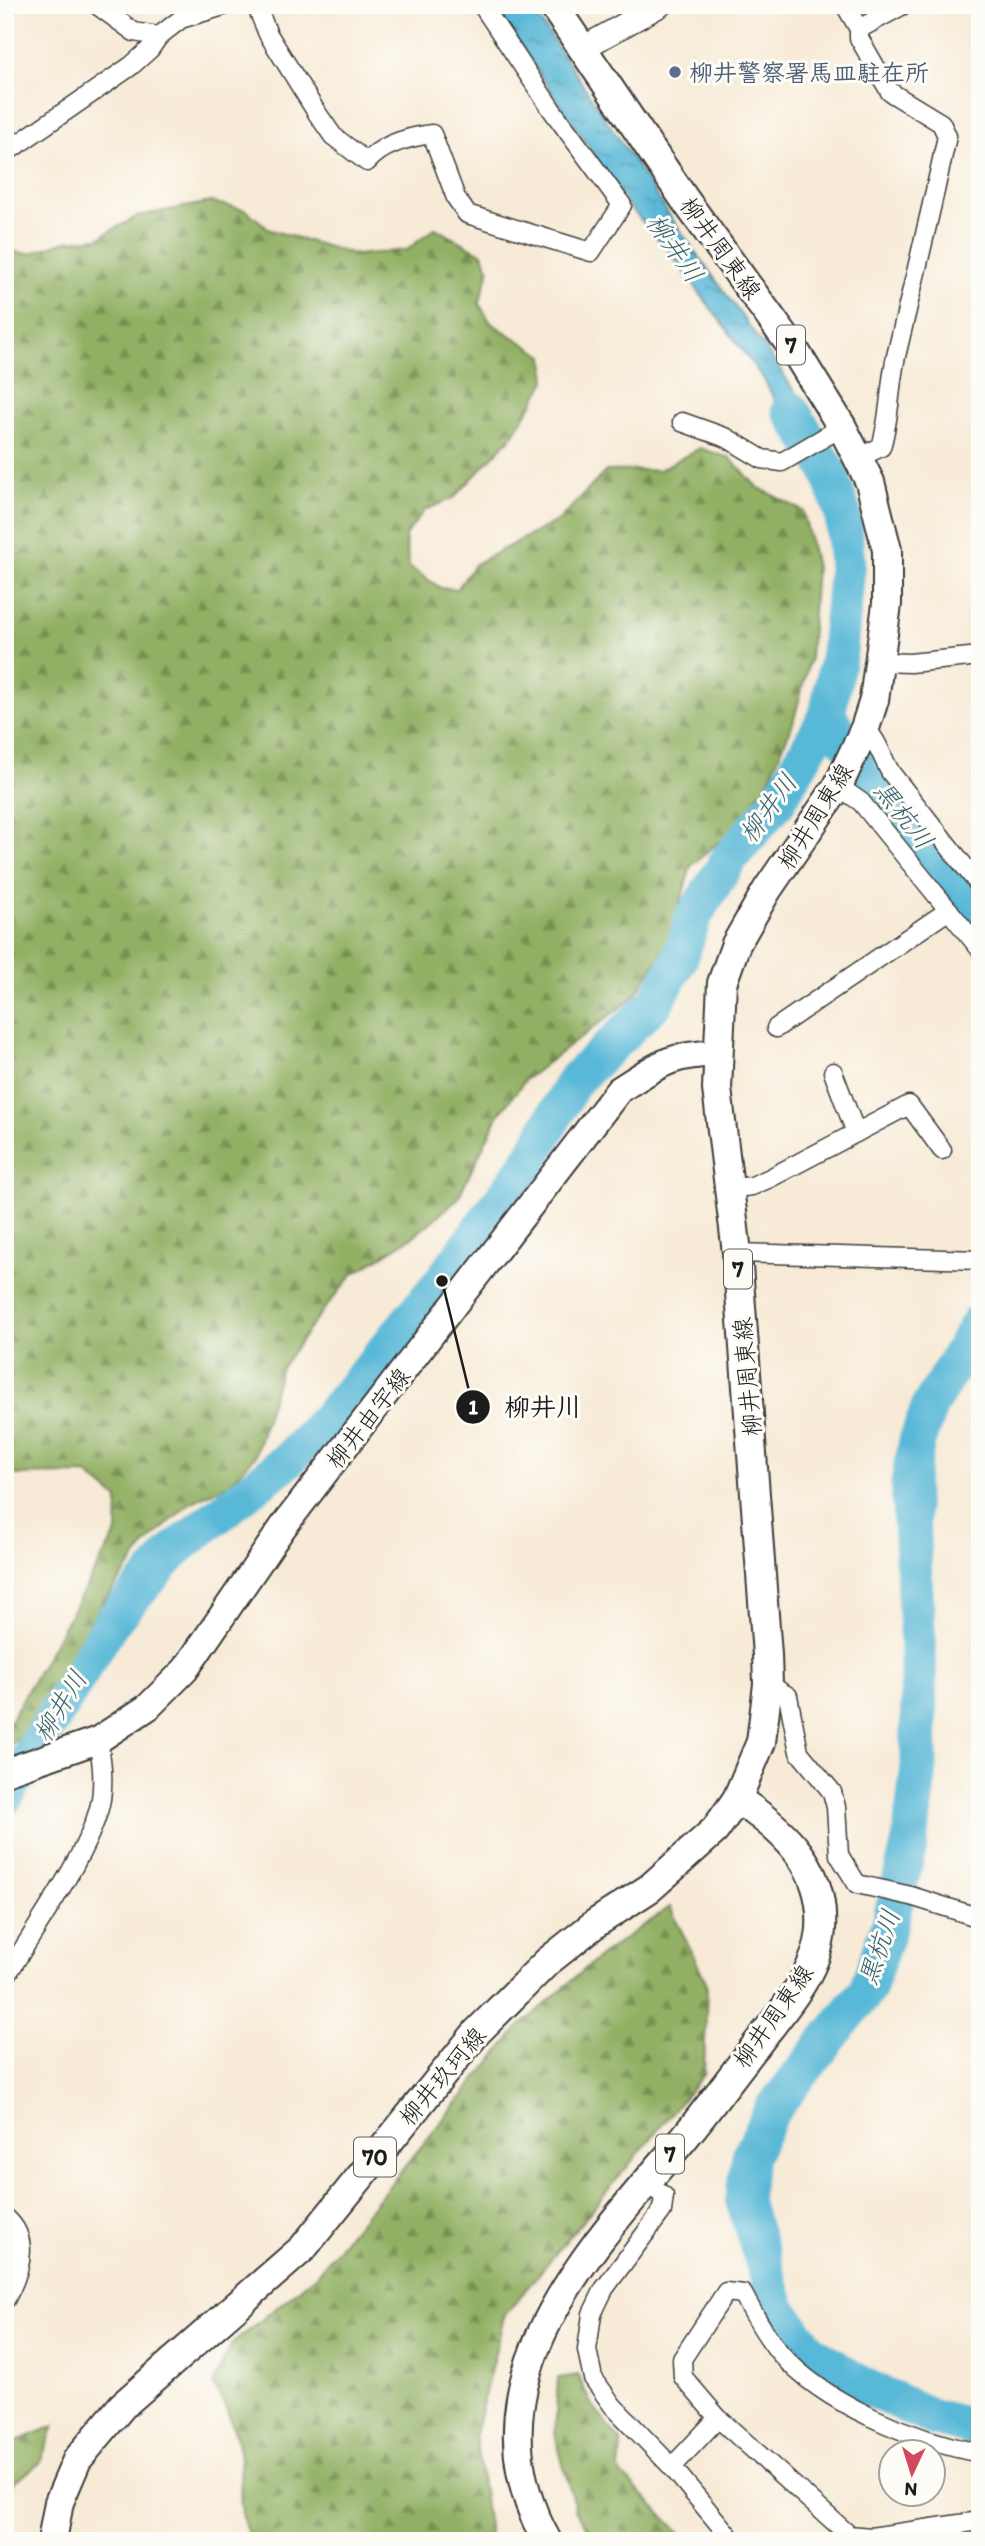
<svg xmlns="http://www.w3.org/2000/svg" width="985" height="2546" font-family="Itim,'Klee One',sans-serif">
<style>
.forest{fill:url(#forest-firs);stroke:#576640;stroke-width:2}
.water{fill:url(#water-ripples);stroke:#3a6a7a;stroke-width:2}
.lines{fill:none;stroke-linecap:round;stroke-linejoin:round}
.river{stroke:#58b8d7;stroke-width:37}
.minor-casing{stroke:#3d3b38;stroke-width:21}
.tertiary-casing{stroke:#3d3b38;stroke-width:26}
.secondary-casing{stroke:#3d3b38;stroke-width:30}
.primary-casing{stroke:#3d3b38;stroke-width:32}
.minor{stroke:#fff;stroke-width:18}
.tertiary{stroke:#fff;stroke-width:23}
.secondary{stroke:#fff;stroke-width:26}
.primary{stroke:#fff;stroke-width:28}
.service-dot{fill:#5c6f8a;stroke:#fdfcf7;stroke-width:2.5}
.labels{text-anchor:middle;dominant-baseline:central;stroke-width:6;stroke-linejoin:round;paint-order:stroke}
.shield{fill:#fdfcf7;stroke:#605f5e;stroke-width:2}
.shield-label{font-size:23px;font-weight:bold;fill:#1c1c1c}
.service-label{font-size:24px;font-weight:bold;fill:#4e5e75;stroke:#fdfcf7;text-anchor:start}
.street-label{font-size:24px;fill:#1c1c1c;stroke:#fdfcf7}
.water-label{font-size:26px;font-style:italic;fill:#376270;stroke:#fdfcf7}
.leader{fill:none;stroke:#1c1c1c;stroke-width:2.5}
.callout-dot{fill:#1c1c1c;stroke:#fdfcf7;stroke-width:2.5}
.mark-label{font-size:21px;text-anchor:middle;font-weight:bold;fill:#fff}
.callout-label{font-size:26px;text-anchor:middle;font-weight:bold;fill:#1c1c1c;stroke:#fdfcf7;stroke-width:6;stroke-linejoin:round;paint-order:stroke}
</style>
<defs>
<pattern id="forest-firs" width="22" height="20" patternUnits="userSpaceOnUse" patternTransform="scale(1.75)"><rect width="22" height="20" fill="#92b063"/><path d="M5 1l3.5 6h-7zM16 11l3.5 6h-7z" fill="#768e51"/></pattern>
<pattern id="water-ripples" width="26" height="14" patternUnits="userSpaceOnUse" patternTransform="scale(1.75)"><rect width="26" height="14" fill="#58b8d7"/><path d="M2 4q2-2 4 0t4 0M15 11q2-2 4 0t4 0" fill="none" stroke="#4895ae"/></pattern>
</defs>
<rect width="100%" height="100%" fill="#fdfcf7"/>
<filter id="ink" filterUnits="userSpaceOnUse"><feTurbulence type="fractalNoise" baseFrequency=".0143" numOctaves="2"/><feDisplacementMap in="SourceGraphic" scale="14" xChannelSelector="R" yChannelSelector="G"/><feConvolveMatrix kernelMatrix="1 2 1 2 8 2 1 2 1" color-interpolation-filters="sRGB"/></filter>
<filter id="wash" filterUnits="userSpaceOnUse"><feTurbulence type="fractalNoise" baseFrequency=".00686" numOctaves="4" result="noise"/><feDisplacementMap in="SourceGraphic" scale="28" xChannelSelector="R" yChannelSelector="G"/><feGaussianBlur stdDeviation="1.57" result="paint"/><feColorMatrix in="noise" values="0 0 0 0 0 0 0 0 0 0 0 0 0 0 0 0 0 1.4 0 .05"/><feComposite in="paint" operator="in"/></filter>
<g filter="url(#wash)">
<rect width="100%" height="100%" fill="#f7ead6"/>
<g class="forest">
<path d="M211,202L246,210L270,230L357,255L407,250L435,228L483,254L489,271L479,304L491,323L544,356L546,381L514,434L454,498L425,510L405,536L409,567L441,588L457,589L475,564L559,520L606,471L659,470L700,448L730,458L757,487L803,511L816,567L810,658L793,723L756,810L691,866L669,942L634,997L526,1079L499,1114L457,1200L414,1236L352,1275L317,1318L281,1368L255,1456L230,1484L190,1503L146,1544L96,1613L25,1736L9,1745L5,1730L117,1532L118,1499L87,1474L5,1475V250L29,254L66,241L98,238L138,216Z"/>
<path d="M670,1907L707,1984L704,2074L504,2316L475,2434L490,2541H252C236,2515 242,2489 240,2461C238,2432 227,2408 213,2384L231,2345L316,2275L519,2027L601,1955Z"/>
<path d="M578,2375L590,2402L621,2442L619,2471L688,2541H595L576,2512L555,2434L558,2378Z"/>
<path d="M54,2426L40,2463L5,2489V2446Z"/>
</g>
<path class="water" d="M493,5H530L676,225L780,369L819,430L796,443L765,381L667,249L628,205Z"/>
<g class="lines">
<g class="river">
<path d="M827,716L980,914"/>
<path d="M980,1321L930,1405L917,1441L909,1483L918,1648L919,1766L910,1841L891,1919L867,1990L772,2110L750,2156L743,2198L778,2309L810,2351L860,2384L932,2417L980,2429"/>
<path d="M5,1797L112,1621L176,1549L289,1459L332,1414L442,1281L529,1162L574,1081L655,1003L679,960L694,916L729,859L778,801L827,716L839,652L847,567L843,514L829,471L790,409"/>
</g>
</g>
</g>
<g filter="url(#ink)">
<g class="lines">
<g class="minor-casing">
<g id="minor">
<path d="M97,5L134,32L159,36L181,19L227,5"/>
<path d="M256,5L268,34L317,113L333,136L367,162C382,144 409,137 432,134L456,198L467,214L591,252L622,205L552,110L482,5"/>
<path d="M845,5L859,29L903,5"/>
<path d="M859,29V38L890,92L941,123L947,136C932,208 914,280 897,352C889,383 891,415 881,447L860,457"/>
<path d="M5,153L131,66L150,49L159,36"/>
<path d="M682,422L727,438L762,459L782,462L842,427"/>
<path d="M880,662L910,663L980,656"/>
<path d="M865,728C878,740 882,758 891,773L980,886"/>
<path d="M838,786L861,802L980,949"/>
<path d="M776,1028L949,910"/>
<path d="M833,1072L856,1133"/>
<path d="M728,1189L752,1186L770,1178L909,1105L942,1150"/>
<path d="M737,1253L980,1260"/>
<path d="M768,1684L788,1696L799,1752L832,1792L836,1807L839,1855L857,1884L911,1896L980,1918"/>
<path d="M5,1978C31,1934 94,1846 101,1799C104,1779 102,1760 98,1740"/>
<path d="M646,2182L664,2196L662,2211L604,2289L592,2314L587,2350L593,2378L613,2406L672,2467L733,2541"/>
<path d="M5,2217C32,2240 19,2275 5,2300"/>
<path d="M718,2418L683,2377L682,2359L726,2292L743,2294C754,2315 765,2335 780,2353C824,2404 915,2441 980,2453"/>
<path d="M672,2467L718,2418L849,2535L871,2537L980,2521"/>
</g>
</g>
<g class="tertiary-casing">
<path id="tertiary" d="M583,48L660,5"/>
</g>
<g class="secondary-casing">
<path id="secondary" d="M5,1772L98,1740L148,1707L185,1670L283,1527L619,1090C657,1066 671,1053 717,1054"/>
</g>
<g class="primary-casing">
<g id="primary">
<path d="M52,2541L59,2502L77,2460L122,2406L303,2248L477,2032L547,1962L596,1923L650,1888L715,1830L737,1799L761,1742L768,1684L767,1655L737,1253L717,1089L722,983L736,944L767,890L838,786L865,728L874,700L887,604V550L870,482L842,427L795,351L685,200L553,5"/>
<path d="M547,2541C460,2387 585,2254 679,2144C706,2112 731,2077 757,2044C782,2011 818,1973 821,1929C825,1867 784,1830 737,1799"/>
</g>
</g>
<use href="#minor" class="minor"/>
<use href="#tertiary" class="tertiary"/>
<use href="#secondary" class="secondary"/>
<use href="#primary" class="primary"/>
</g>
</g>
<circle class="service-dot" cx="675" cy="72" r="7"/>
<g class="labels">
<g class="shield">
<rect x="777" y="325.5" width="28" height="39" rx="5"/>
<rect x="724" y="1249.5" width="28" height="39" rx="5"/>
<rect x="656" y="2134.5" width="28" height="39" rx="5"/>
<rect x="354" y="2137.5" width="42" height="39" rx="5"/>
</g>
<g class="shield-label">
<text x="791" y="345">7</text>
<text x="738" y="1269">7</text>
<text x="670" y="2154">7</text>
<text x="375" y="2157">70</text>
</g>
<g class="service-label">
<text x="689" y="72">柳井警察署馬皿駐在所</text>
</g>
<g class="street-label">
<text transform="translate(721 248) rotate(54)">柳井周東線</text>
<text transform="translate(815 816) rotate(-58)">柳井周東線</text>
<text transform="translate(747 1377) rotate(-95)">柳井周東線</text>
<text transform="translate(368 1418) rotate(-52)">柳井由宇線</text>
<text transform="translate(773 2016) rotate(-55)">柳井周東線</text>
<text transform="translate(442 2076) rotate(-50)">柳井玖珂線</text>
</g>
<g class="water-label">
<text transform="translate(675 248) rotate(55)">柳井川</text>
<text transform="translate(768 808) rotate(-54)">柳井川</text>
<text transform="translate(904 815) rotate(52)">黒杭川</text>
<text transform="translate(60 1706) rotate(-59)">柳井川</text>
<text transform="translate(879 1947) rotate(-71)">黒杭川</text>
</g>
</g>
<path class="leader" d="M442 1281L473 1407"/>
<g class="callout-dot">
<circle cx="442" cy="1281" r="7"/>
<circle cx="473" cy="1407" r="18"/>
</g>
<g class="mark-label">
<text x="473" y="1414">1</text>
</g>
<g class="callout-label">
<text x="543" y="1416">柳井川</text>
</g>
<rect width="985" height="2546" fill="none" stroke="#fdfcf7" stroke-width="28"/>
<g transform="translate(912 2473) rotate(184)"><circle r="33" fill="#fdfcf7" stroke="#a3a29f" stroke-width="2"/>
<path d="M0-5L12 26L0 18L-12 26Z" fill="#d1495b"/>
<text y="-10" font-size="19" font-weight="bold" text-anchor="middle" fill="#1c1c1c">N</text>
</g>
</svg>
